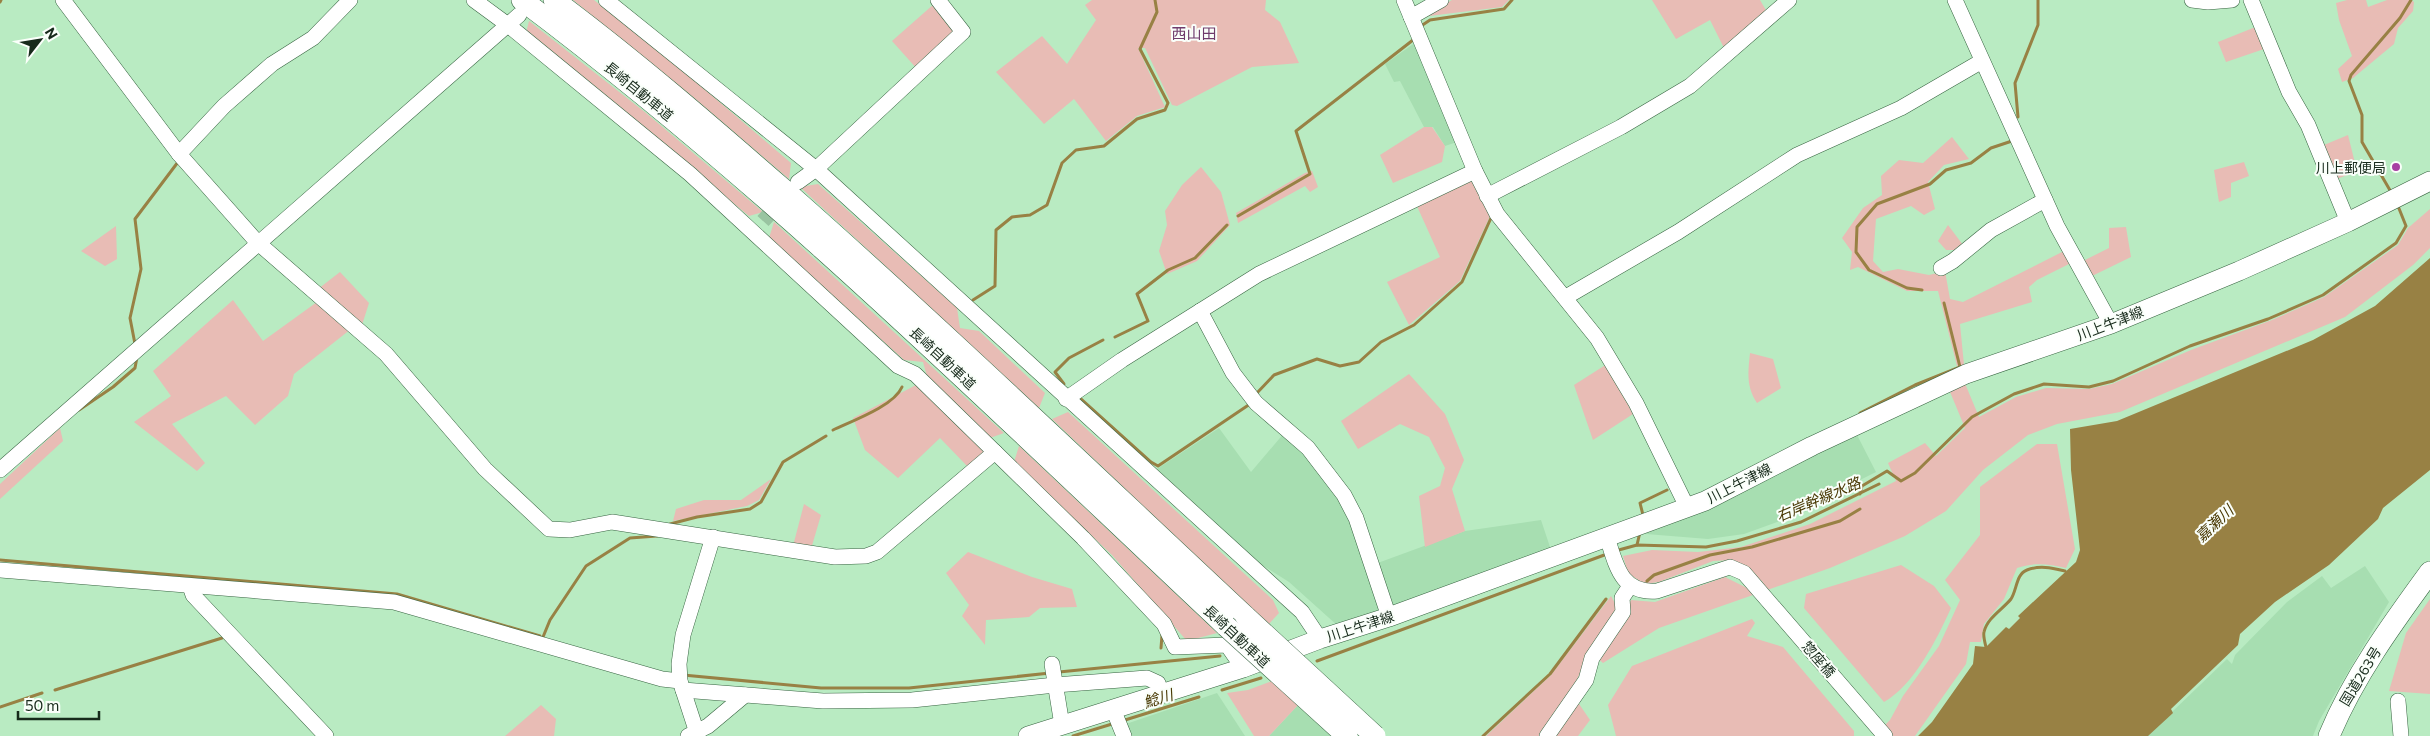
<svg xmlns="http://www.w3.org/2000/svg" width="2430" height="736" font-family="Commissioner,'Noto Sans JP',sans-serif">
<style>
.built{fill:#a7deb1}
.green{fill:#e8bcb5}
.water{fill:#988144}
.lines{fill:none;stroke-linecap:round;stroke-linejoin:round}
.stream{stroke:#988144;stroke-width:3}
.minor-tunnel{stroke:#99c4a1;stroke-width:15;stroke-dasharray:15 8;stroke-linecap:butt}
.minor-casing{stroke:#376441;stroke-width:16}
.major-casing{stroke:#376441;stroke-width:20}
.highway-casing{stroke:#376441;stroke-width:22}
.minor{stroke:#fff;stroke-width:15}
.major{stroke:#fff;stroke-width:19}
.highway{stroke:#fff;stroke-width:21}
.highway-bridge-casing{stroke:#376441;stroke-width:22;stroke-linecap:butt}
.highway-bridge{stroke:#fff;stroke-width:21}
.poi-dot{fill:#a840a3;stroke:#fafffa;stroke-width:2}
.labels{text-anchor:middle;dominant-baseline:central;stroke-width:4;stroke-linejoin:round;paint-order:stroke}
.street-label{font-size:14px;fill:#172a1b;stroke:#fafffa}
.poi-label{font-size:14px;fill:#172a1b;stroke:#fafffa;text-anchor:end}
.neighbourhood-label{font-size:15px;fill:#6f3b6c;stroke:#fafffa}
.water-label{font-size:15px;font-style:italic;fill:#493904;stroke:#fafffa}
</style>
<rect width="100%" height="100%" fill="#b9ebc2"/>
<g class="built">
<path d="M1416,42L1457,142L1445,146L1433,127H1424L1400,81L1394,82L1385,64Z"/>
<path d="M1219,428L1251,472L1285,432L1311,457L1351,513L1382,610L1338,626L1289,582L1256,561L1157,469Z"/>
<path d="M1856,433L1876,472L1852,484L1851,489L1810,510L1744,534L1708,539L1646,534L1645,530Z"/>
<path d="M1541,520L1551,550L1390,608L1375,564L1465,531Z"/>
<path d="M2365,566L2389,602L2319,721L2313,736H2147L2227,659L2232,664L2235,655L2287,602L2322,576L2331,588Z"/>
<path d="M1217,693L1245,736H1128L1123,725Z"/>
<path d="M1299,704L1334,736H1269Z"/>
</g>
<g class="green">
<path d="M573,0H594L696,82L791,163L789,179L693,97Z"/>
<path d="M1092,0H1266L1265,10L1280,22L1299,63L1252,67L1177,106L1172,105L1145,48H1138L1165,107L1137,116L1106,141L1074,99L1044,124L996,72L1042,36L1067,64L1096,20L1085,5Z"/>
<path d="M1452,0H1509L1502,7L1421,17Z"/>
<path d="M1652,0H1760L1767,12L1725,50L1710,20L1676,39Z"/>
<path d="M2347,0H2366L2368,7L2387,0H2411L2414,2L2413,11L2398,28L2394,44L2353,78L2342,82L2338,69L2352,56L2339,20L2336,3Z"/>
<path d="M934,4L957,32L918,70L892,41Z"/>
<path d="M529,21L646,113L763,212L749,216L526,33Z"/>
<path d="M2258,26L2267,48L2226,62L2218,42Z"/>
<path d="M1424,127H1432L1445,146L1442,162L1393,183L1380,155Z"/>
<path d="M2348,135L2357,171L2337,179L2324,145Z"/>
<path d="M1952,137L1969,159L1944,165L1928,182L1935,209L1924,215L1911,206L1876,219L1873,261L1883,272L1898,269L1929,275L1945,271L1950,299L1963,302L2066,250L2071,263L2037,280L2029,287L2032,302L1960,324L1964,365L1957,366L1938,291H1907L1858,267L1850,270L1852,252L1842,238L1863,208L1882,195L1881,176L1899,160L1923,163Z"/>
<path d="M2244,162L2249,176L2231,183V197L2219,202L2214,170Z"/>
<path d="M1201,167L1221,192L1230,225L1197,261L1167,274L1159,251L1167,225L1165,211L1182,185Z"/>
<path d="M1312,171L1318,187L1310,192L1305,186L1238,223L1236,213L1305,173Z"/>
<path d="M1470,178L1490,216L1460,281L1409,325L1387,282L1440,257L1416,204Z"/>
<path d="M818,184L957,308L960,328L979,331L1045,393L1039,408L800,187Z"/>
<path d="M2430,209V248L2413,265L2345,317L2120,412L2057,424L2028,435L1983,470L1946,511L1905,536L1830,568L1659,628L1603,663L1590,652L1571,692L1590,720L1578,736H1486L1551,675L1611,596L1623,618L1631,600L1655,602L1725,577L1747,588L1763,582L1733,560L1713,561L1659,582L1644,584L1628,573L1623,556L1652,550L1698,552L1741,547L1810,524L1896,481L1888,463L1925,443L1936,456L1965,428L1948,387L1964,381L1979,417L2016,397L2046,388L2089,389L2112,384L2191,350L2272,320L2324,297L2398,245L2408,228Z"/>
<path d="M774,222L1004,433L987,439L928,380L923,362L904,360L769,238Z"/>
<path d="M1948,225L1963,245L1958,250H1946L1938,241Z"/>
<path d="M116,226L117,259L105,266L81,251Z"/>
<path d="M2126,227L2131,257L2090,277L2081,262L2109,248V228Z"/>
<path d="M340,272L369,303L362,325L318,289Z"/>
<path d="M233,300L263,341L317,302L351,329L294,374L288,396L255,425L226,396L172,424L205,463L197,471L134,422L171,396L153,371Z"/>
<path d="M1750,353L1773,359L1781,388L1757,403C1746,387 1748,372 1750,353Z"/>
<path d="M1607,364L1633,414L1593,440L1574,385Z"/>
<path d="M1409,374L1445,414L1464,460L1452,489L1465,531L1425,547L1419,496L1440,486L1445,468L1429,437L1400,424L1358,449L1341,421Z"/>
<path d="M916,385L985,451L968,467L940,438L898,478L865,450L853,418Z"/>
<path d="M1068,412L1273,600L1279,613L1268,625L1052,419Z"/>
<path d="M60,428L63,441L0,499V484Z"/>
<path d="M2037,444H2057L2075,549L2066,568C2048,564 2035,562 2017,568L2004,599L1984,624L1981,642H1970L1966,664L1915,736H1874L1890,720L1903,696L1939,646L1960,600L1945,580L1980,535V487Z"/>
<path d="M1019,446L1217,633L1187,641L1112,555L1014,462Z"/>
<path d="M771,479L759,500L747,506L673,521L676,509L704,500H741Z"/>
<path d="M804,504L821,515L811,549L793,546Z"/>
<path d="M968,552L1032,577L1072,589L1077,607L1040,608L1029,617L986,620L985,645L962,616L969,605L946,573Z"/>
<path d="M1901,565L1934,586L1951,608C1937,639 1914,685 1884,702L1804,608L1806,594Z"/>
<path d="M2430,599V694L2389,691L2406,633Z"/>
<path d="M1752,619L1755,623L1747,636L1783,647L1854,731V736H1616L1608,705L1632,666Z"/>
<path d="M1272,681L1299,704L1269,736H1254L1227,693L1248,690Z"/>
<path d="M541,705L556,719L554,736H505Z"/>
</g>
<path class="water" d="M2430,258V470L2383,508L2378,519L2329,565L2275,602L2240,634L2238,645L2171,709L2173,713L2148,736H1918L1932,722L1973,664L1975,646L1986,647L2006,627L2009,629L2020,618L2018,616L2076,562L2080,550L2071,470L2070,429L2117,421L2313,340L2375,306Z"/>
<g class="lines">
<g class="stream">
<path d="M0,2L1,0"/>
<path d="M1421,26L1430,20L1504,9L1512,0"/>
<path d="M2018,117L2015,83L2038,25V0"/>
<path d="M2391,192L2362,142V115L2349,81L2351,75L2400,18L2411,0"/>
<path d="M1238,216L1310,174L1296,131L1413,40"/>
<path d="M1922,290L1907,288L1869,270L1856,252L1857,227L1877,204L1930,184L1946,170L1971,163L1991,148L2012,141"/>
<path d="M973,300L995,286L996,230L1012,217L1030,215L1047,205L1062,163L1076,150L1104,146L1137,119L1165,110L1168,103L1140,49L1157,12L1155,0"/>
<path d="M1115,337L1148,321L1137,294L1168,270L1195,258L1227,225"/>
<path d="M135,344L130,318L141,269L135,219L178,162"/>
<path d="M1064,384L1055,372L1069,358L1103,340"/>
<path d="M1256,394L1274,375L1317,359L1340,366L1359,362L1381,342L1414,325L1462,282L1491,218"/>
<path d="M1080,398L1151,462L1158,466L1250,404"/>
<path d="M79,410L113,387L135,368L137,357"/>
<path d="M1860,413L1915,385L1960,367L1944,303"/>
<path d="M833,430C852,421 894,406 902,387"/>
<path d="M1860,494L1862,486L1887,471L1901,481L1915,473L1972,417L2014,394L2044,384L2089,387L2113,381L2190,346L2268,319L2323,295L2396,243L2406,226L2398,206"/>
<path d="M1643,515L1640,503L1667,490"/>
<path d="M670,524L697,517L750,509L761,502L783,462L826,436"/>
<path d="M1637,545L1640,532"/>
<path d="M1615,551L1637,545L1706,547L1737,541L1801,522L1879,484"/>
<path d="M0,560L397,594L540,636"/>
<path d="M1647,581L1654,575L1710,555L1752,547L1840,521L1860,509"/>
<path d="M543,637L550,620L586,566L630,538L657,536"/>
<path d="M1986,647C1985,643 1983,636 1984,632C1987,618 2003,609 2011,599C2017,590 2016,574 2027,570C2040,565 2052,568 2065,571"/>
<path d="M1161,648L1162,635"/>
<path d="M1317,661L1607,554"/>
<path d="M1059,672L1220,656"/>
<path d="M683,675L821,688H909L1050,673"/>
<path d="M55,690L222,638"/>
<path d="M1222,690L1261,678"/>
<path d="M0,707L42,693"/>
<path d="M1125,720L1199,697"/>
<path d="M1073,736L1112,724"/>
<path d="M1483,736L1550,674L1606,599"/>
</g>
<path class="minor-tunnel" d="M763,221L782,200"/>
<g class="minor-casing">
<g id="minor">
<path d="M63,0L179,154L257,242L386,354L485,469L549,529L570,530L612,522L835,557L866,556L877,552L995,452"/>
<path d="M474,0L508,25L690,174L898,366L915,374L1083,538L1164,624L1175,647L1227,645L1243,668"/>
<path d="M606,0L816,169L1302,612L1320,639"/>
<path d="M1404,0L1475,171L1497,214L1597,338L1636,403L1687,507"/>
<path d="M1955,0L2057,226L2111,324"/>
<path d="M2192,0L2208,2L2232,0"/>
<path d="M2251,0L2289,92L2308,125L2348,222"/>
<path d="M1411,17L1441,0"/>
<path d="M179,154L224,106L272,64L313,38L350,0"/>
<path d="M798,182L816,169L963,32L938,0"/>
<path d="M1487,196L1621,127L1690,86L1789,0"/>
<path d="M1941,268L1953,261L1991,230L2045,200"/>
<path d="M1566,297L1678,232L1797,155L1901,108L1982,61"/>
<path d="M1200,311L1233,373L1256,403L1308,448L1344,495L1356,518L1389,617"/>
<path d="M1066,399L1122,360L1259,274L1475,171"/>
<path d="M0,470L519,15"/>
<path d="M1607,537C1616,565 1621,594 1657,591L1730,567L1744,573L1885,736"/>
<path d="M0,570L394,602L662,679L680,681"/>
<path d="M190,586L193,595L326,736"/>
<path d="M1052,664L1062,725"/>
<path d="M683,690L823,701L912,700L1055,685L1147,678L1158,683L1162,694"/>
<path d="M2398,701L2401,736"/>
<path d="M1113,709L1124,736"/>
<path d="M688,736L708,726L745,695"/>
<path d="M698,736L680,681L679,664L683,635L713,537"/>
<path d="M1547,736L1586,680L1592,658L1623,612L1622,598L1630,586"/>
</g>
</g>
<g class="major-casing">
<path id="major" d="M1028,736L1243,668L1320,639L1389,617L1705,501L1812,446L1966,374L2111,324L2239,271L2348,222L2430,181"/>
</g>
<g class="highway-casing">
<g id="highway">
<path d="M522,0C774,189 997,411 1226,626"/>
<path d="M554,0C636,61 714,129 791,196C946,333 1095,476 1246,617"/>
<path d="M2329,736C2354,676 2392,624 2430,572"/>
</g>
</g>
<use href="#minor" class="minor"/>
<use href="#major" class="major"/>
<use href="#highway" class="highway"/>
<g class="highway-bridge-casing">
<g id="highway-bridge">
<path d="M1246,617L1375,736"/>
<path d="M1226,626L1347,736"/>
</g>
</g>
<use href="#highway-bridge" class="highway-bridge"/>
</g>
<circle class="poi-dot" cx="2396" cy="167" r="5"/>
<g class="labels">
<g class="street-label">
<text transform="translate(639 91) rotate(39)">長崎自動車道</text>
<text transform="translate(2110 323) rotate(-21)">川上牛津線</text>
<text transform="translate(943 358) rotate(43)">長崎自動車道</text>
<text transform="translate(1739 483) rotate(-27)">川上牛津線</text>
<text transform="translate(1360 626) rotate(-18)">川上牛津線</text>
<text transform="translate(1237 636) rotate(43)">長崎自動車道</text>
<text transform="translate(1819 659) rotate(49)">惣座橋</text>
<text transform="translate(2360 676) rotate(-59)">国道263号</text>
</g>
<g class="poi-label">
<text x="2386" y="167">川上郵便局</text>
</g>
<g class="neighbourhood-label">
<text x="1194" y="33">西山田</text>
</g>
<g class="water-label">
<text transform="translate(1818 499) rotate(-23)">右岸幹線水路</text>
<text transform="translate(2214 523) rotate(-43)">嘉瀬川</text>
<text transform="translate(1158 698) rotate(-17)">鯰川</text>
</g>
</g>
<g transform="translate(40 40) rotate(59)" stroke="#fafffa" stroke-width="4" paint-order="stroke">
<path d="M0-4L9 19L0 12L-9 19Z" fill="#172a1b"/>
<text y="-8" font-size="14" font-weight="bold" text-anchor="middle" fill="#172a1b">N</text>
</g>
<path d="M18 711v8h81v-8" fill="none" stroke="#172a1b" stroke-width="2.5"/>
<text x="25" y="711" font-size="15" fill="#172a1b" stroke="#fafffa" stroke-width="4" paint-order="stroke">50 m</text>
</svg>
